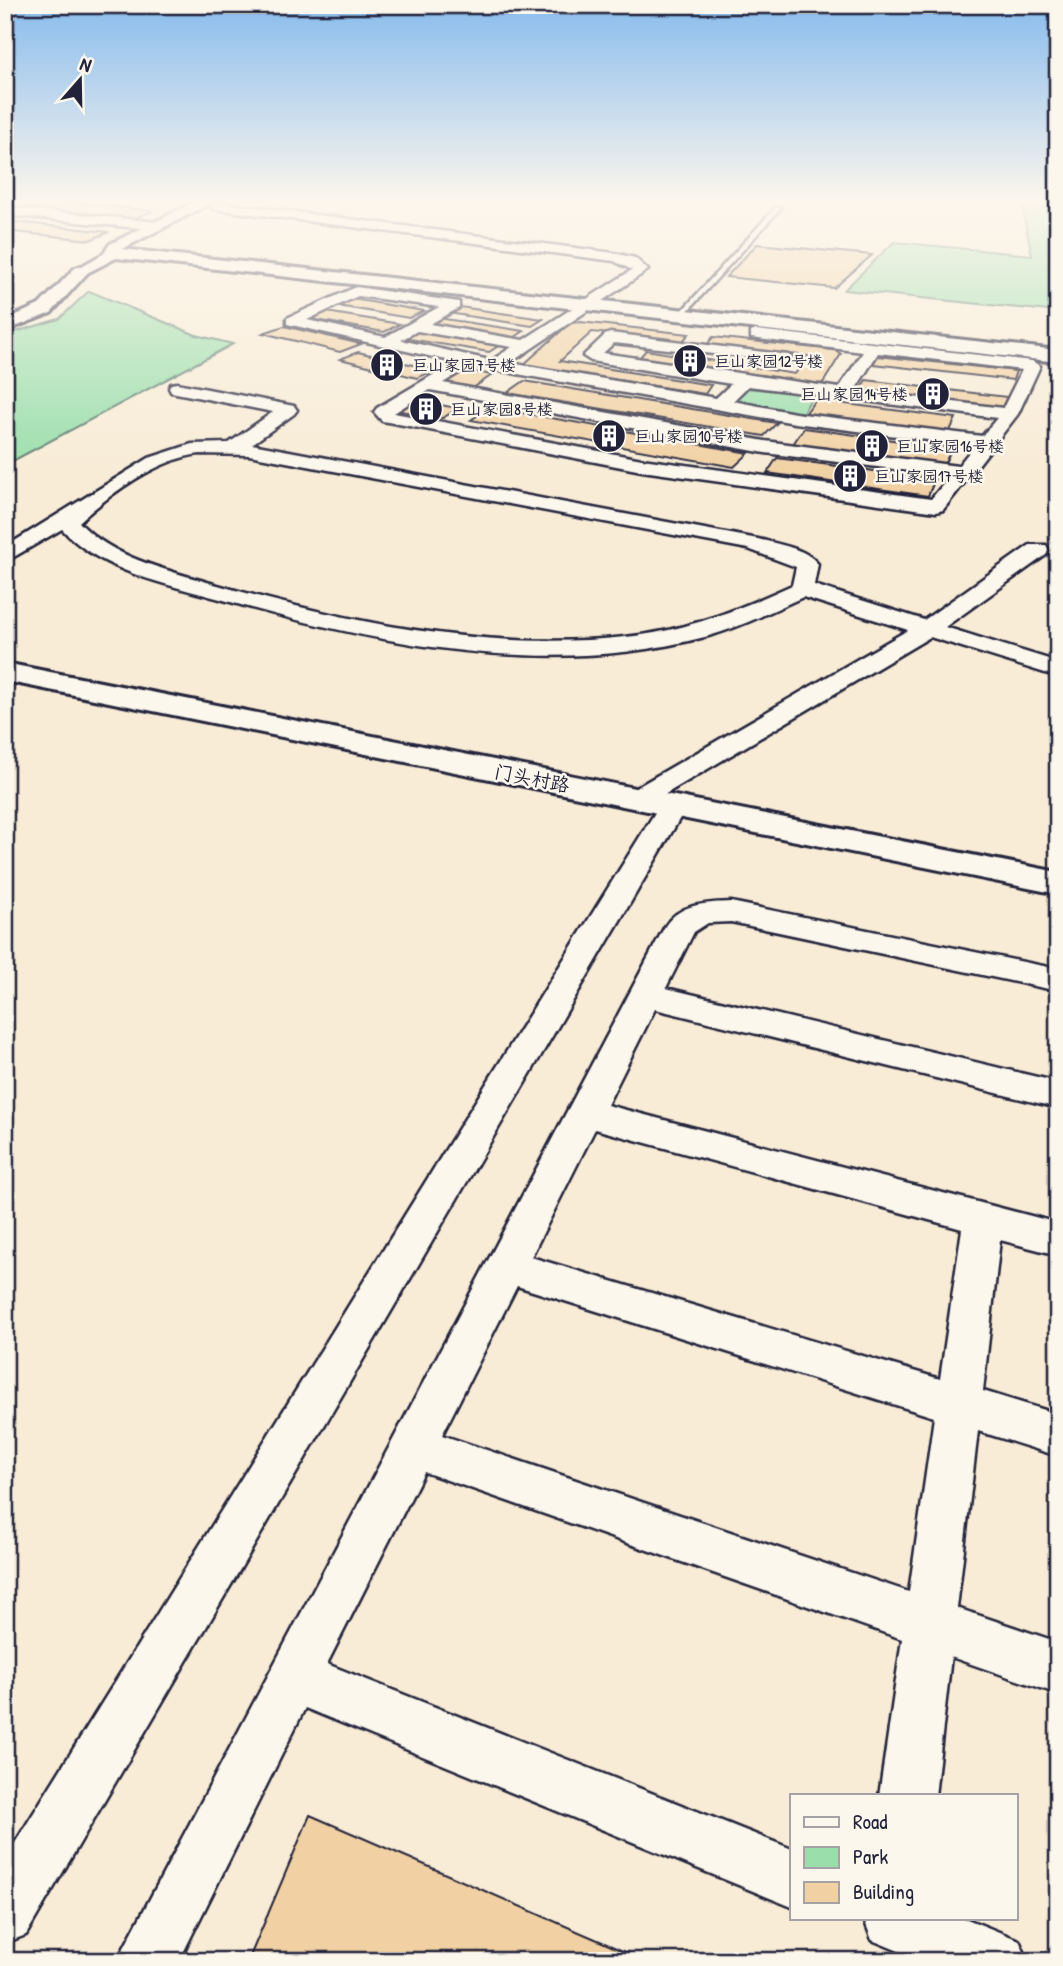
<svg xmlns="http://www.w3.org/2000/svg" width="1063" height="1966" font-family="'Patrick Hand','LXGW WenKai TC',sans-serif">
<style>
.green{fill:#99deab;stroke:#5e8073;stroke-width:2}
.building{fill:#f1d1a3;stroke:#22223b;stroke-width:2}
.lines{fill:none;stroke-linecap:round;stroke-linejoin:round}
.service-casing{stroke:#22223b;stroke-width:5}
.minor-casing{stroke:#22223b;stroke-width:5}
.tertiary-casing{stroke:#22223b;stroke-width:6}
.secondary-casing{stroke:#22223b;stroke-width:6}
.service{fill:#fbf7ec;fill-rule:evenodd}
.minor{fill:#fbf7ec;fill-rule:evenodd}
.tertiary{fill:#fbf7ec;fill-rule:evenodd}
.secondary{fill:#fbf7ec;fill-rule:evenodd}
.labels{text-anchor:middle;dominant-baseline:central;stroke-width:5;stroke-linejoin:round;paint-order:stroke}
.far-poi-label{font-size:16px;fill:#22223b;stroke:#fbf7ec;text-anchor:start}
.street-label{font-size:19px;fill:#22223b;stroke:#fbf7ec}
</style>
<rect width="100%" height="100%" fill="#f8ecd6"/>
<filter id="ink" filterUnits="userSpaceOnUse"><feTurbulence type="fractalNoise" baseFrequency=".0143" numOctaves="2"/><feDisplacementMap in="SourceGraphic" scale="14" xChannelSelector="R" yChannelSelector="G"/><feConvolveMatrix kernelMatrix="1 2 1 2 8 2 1 2 1" color-interpolation-filters="sRGB"/></filter>
<g filter="url(#ink)">
<g class="green">
<path d="M1021,202H1058V312L844,290L894,242L1032,255Z"/>
<path d="M89,291L196,335L233,344L5,465V335L59,319Z"/>
<path d="M745,388L814,394L800,417L731,406Z"/>
</g>
<g class="building">
<path d="M53,202H74L153,211L132,219L35,209Z"/>
<path d="M5,221L109,232L90,240L5,231Z"/>
<path d="M757,244L872,255L834,288L726,277Z"/>
<path d="M347,298L424,311L409,318L332,305Z"/>
<path d="M460,307L543,319L532,326L448,313Z"/>
<path d="M320,311L400,324L384,332L305,318Z"/>
<path d="M438,318L524,331L512,339L425,325Z"/>
<path d="M580,322L689,334L682,342L592,332L560,361L711,385L705,394L523,365L570,323Z"/>
<path d="M284,326L361,344L340,352L263,333Z"/>
<path d="M416,331L500,345L489,352L403,338Z"/>
<path d="M713,337L834,350L841,354L823,383L814,386L639,358L646,350L795,374L808,356L707,345Z"/>
<path d="M358,352L435,370L417,378L340,359Z"/>
<path d="M878,356L1016,371L1013,380L873,364Z"/>
<path d="M461,369L492,375L473,388L439,382Z"/>
<path d="M866,380L1007,397L1002,409L859,391Z"/>
<path d="M524,381L777,423L764,436L507,393Z"/>
<path d="M410,400L458,408L443,418L395,410Z"/>
<path d="M815,400L956,418L949,433L805,414Z"/>
<path d="M489,407L749,453L734,467L471,420Z"/>
<path d="M804,428L952,448L944,465L793,444Z"/>
<path d="M777,458L935,479L928,496L767,473Z"/>
<path d="M310,1815L646,1961H248Z"/>
</g>
<g class="lines">
<g class="service-casing">
<path id="service" d="M776,207L781,208L684,315H680V313Z"/>
</g>
<g class="minor-casing">
<g id="minor">
<path d="M217,202L614,253L635,258L648,270L510,363L716,398L731,384L591,361L583,356L605,335L610,333L788,355L796,360L794,363L614,343L603,353L839,388L863,352L751,338V332L756,330L1032,361L1040,366L1018,414L943,510L936,512L642,471L388,422L382,421L374,412L377,408L455,362L287,324V318L356,287L459,302V308L430,324L523,340L632,270L614,261L213,209L211,206ZM358,296L439,307L385,337L307,320ZM417,331L512,347L489,362L487,365L495,370L795,423L974,446L958,466L765,441L443,383L472,365L479,367L487,362L485,359L401,340ZM878,353L1022,370L1003,408L855,390ZM748,386L997,418L982,436L795,413L733,401ZM430,390L765,453L950,476L931,499L642,459L394,413Z"/>
<path d="M5,207L159,222L165,226L159,230L5,215Z"/>
<path d="M177,383L294,406L297,410L294,414L252,444L758,539C777,544 806,548 818,564L814,585L924,620L1030,545H1046L1049,550L1046,555L945,627L1058,662V677L930,637L647,805L637,807L627,805L623,799L627,793L908,630L803,597C771,611 740,628 705,637C546,679 375,644 220,599C166,584 101,572 62,529L5,562V547L149,458L192,444L229,443L273,412L171,392L169,388L171,384ZM200,454L249,455L748,549L796,567L792,585C737,610 686,631 625,637C485,652 341,621 207,582C163,569 111,557 79,522C110,494 157,459 200,454Z"/>
<path d="M673,797L683,800L687,806L26,1935L5,1943V1859L659,806L663,800Z"/>
<path d="M731,902L1058,969V991L731,922L708,923L694,932L666,988L1058,1082V1108L655,1009L607,1105L1058,1223V1255L1000,1240L983,1391L1058,1414V1456L978,1431L957,1608L1058,1642V1694L951,1657L935,1796H879L902,1639L424,1472L327,1664L792,1849V1907L305,1708L179,1961H117L665,926C680,903 706,903 731,902ZM595,1129L962,1229L940,1379L531,1257ZM517,1286L934,1417L909,1592L442,1435Z"/>
<path d="M864,1919H967L1019,1940L1028,1961H923L872,1940Z"/>
</g>
</g>
<g class="tertiary-casing">
<g id="tertiary">
<path d="M195,202H213L122,249L1058,350V362L116,258L81,276L73,271L103,254L110,244Z"/>
<path d="M5,663L1058,872V894L5,681Z"/>
</g>
</g>
<g class="secondary-casing">
<path id="secondary" d="M81,266L89,271L51,313L5,331V320L39,305L75,268Z"/>
</g>
<use href="#service" class="service"/>
<use href="#minor" class="minor"/>
<use href="#tertiary" class="tertiary"/>
<use href="#secondary" class="secondary"/>
</g>
</g>
<linearGradient id="sky" x2="0" y2="1"><stop stop-color="#88bced"/><stop offset="0.42" stop-color="#fcf6ed"/><stop offset="1" stop-color="#fcf6ed" stop-opacity="0"/></linearGradient>
<rect width="1063" height="478" fill="url(#sky)"/>
<defs>
<g id="building-disc" transform="scale(1.75)"><circle r="9.5" fill="#22223b" stroke="#fbf7ec"/><path d="M-4-6H4V6H1V3H-1V6H-4ZM-2.5-4.3h1.7v1.8h-1.7ZM.8-4.3h1.7v1.8H.8ZM-2.5-1h1.7V.8h-1.7ZM.8-1h1.7V.8H.8Z" fill="#fff"/></g>
</defs>
<g fill-rule="evenodd">
<use href="#building-disc" x="690" y="361"/>
<use href="#building-disc" x="387" y="365"/>
<use href="#building-disc" x="933" y="394"/>
<use href="#building-disc" x="426" y="409"/>
<use href="#building-disc" x="609" y="436"/>
<use href="#building-disc" x="872" y="446"/>
<use href="#building-disc" x="850" y="476"/>
</g>
<g class="labels">
<g class="far-poi-label">
<text x="714" y="361">巨山家园12号楼</text>
<text x="412" y="365">巨山家园7号楼</text>
<text x="908" y="394" text-anchor="end">巨山家园14号楼</text>
<text x="450" y="409">巨山家园8号楼</text>
<text x="634" y="436">巨山家园10号楼</text>
<text x="896" y="446">巨山家园16号楼</text>
<text x="874" y="476">巨山家园17号楼</text>
</g>
<g class="street-label">
<text transform="translate(532 778) rotate(11)">门头村路</text>
</g>
</g>
<rect width="1063" height="1966" fill="none" stroke="#fbf7ec" stroke-width="28"/>
<rect x="14" y="14" width="1035" height="1938" fill="none" stroke="#22223b" stroke-width="2.5" filter="url(#ink)"/>
<rect x="790" y="1794" width="228" height="126" fill="#fbf7ec" stroke="#a4a2a5" stroke-width="2"/>
<rect x="804" y="1817" width="35" height="10" fill="#fbf7ec" stroke="#a4a2a5" stroke-width="2"/>
<text x="853" y="1829" font-size="21" fill="#22223b">Road</text>
<rect x="804" y="1847" width="35" height="21" fill="#99deab" stroke="#a4a2a5" stroke-width="2"/>
<text x="853" y="1864" font-size="21" fill="#22223b">Park</text>
<rect x="804" y="1882" width="35" height="21" fill="#f1d1a3" stroke="#a4a2a5" stroke-width="2"/>
<text x="853" y="1899" font-size="21" fill="#22223b">Building</text>
<g transform="translate(80 80) rotate(20)" stroke="#fbf7ec" stroke-width="5" paint-order="stroke">
<path d="M0-5L12 26L0 18L-12 26Z" fill="#22223b"/>
<text y="-10" font-size="19" font-weight="bold" text-anchor="middle" fill="#22223b">N</text>
</g>
</svg>
